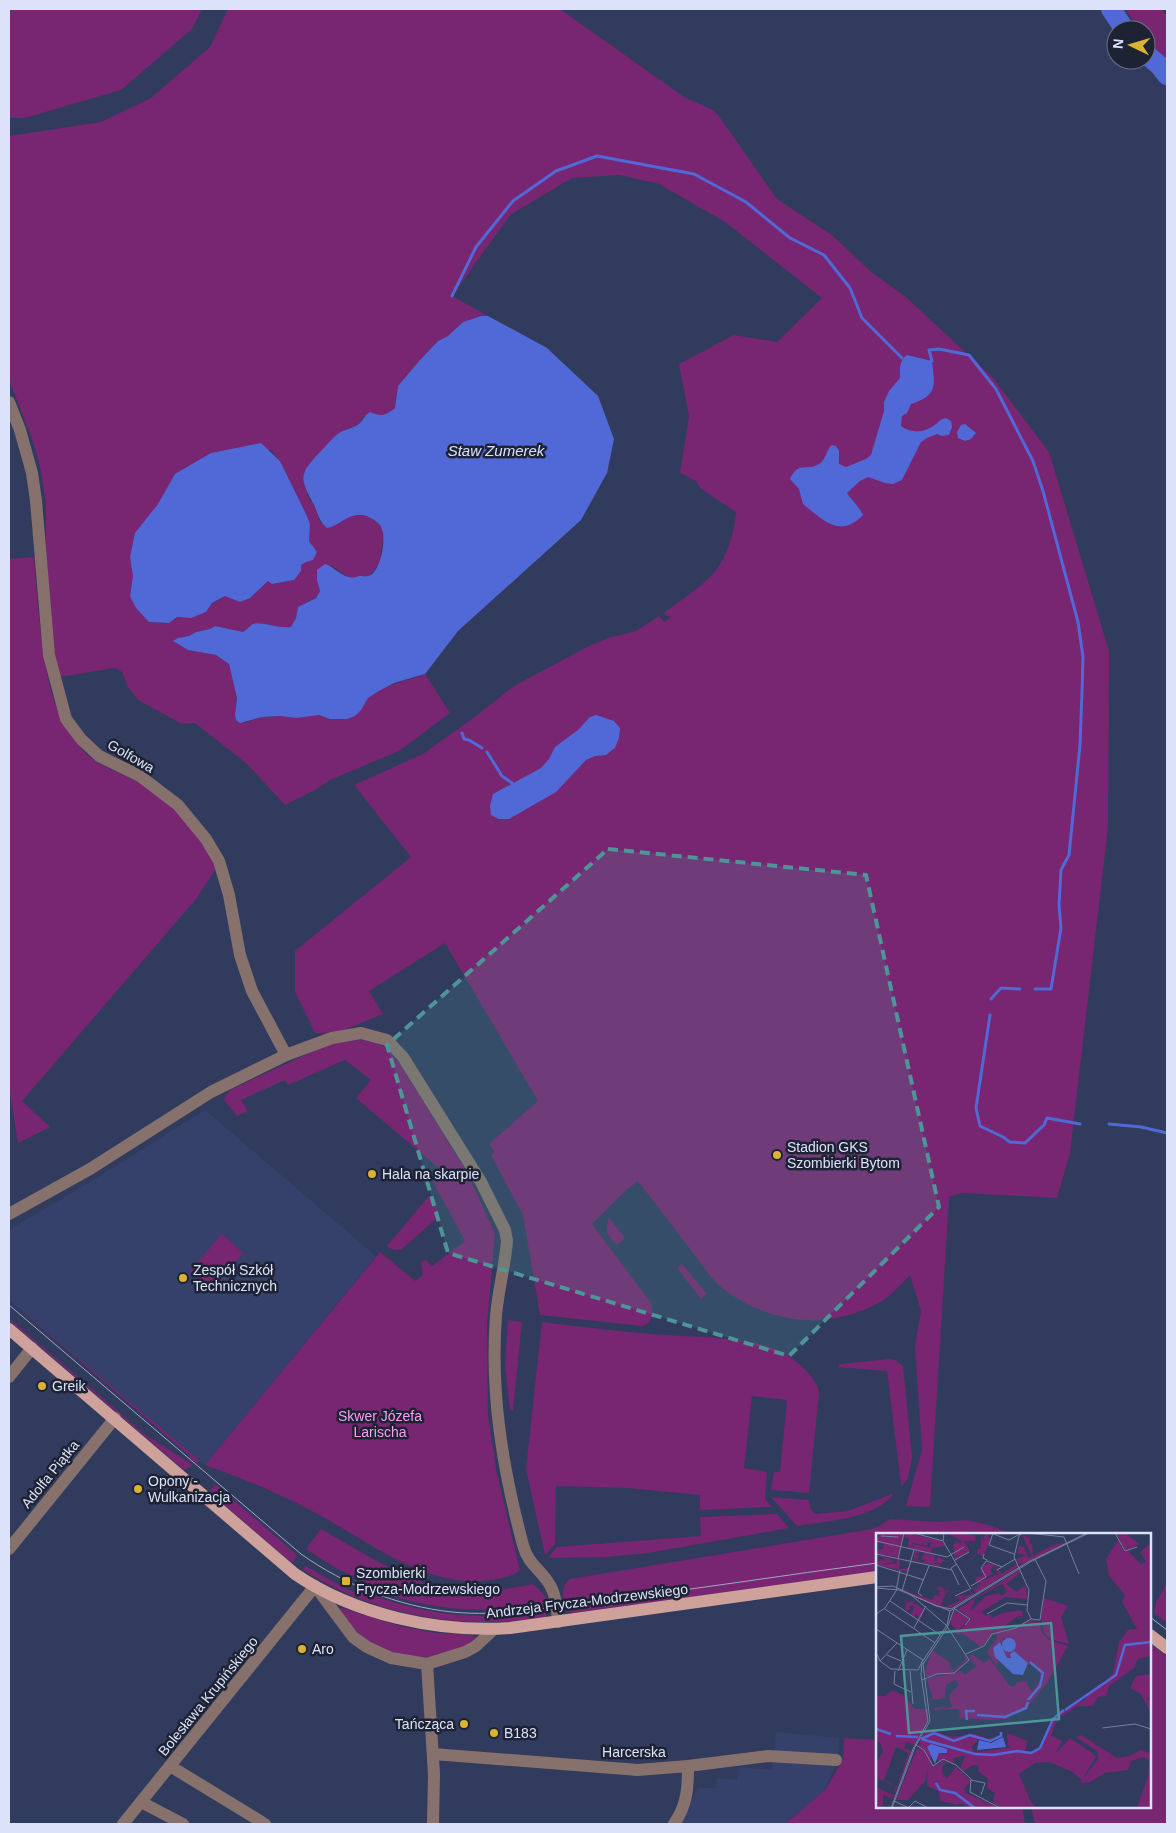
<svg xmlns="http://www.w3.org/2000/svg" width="1176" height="1833" font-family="Helvetica,sans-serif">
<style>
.built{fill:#35416b}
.green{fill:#782572;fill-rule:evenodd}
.water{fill:#5169d6}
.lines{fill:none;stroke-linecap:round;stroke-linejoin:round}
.stream{stroke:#5169d6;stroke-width:3}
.river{stroke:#5169d6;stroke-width:20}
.minor{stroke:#87716c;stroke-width:12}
.major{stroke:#cea29a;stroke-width:12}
.tram{stroke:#a0a8c3;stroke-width:1}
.marked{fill:#4c9698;fill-opacity:0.2;stroke:#4c9698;stroke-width:4;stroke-dasharray:10 6;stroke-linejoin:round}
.poi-dot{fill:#dab333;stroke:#1e2333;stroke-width:2}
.labels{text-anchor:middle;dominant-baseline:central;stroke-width:5;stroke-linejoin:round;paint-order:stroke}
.street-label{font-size:14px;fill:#dbe2f9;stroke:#1e2333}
.poi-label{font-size:14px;fill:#dbe2f9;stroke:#1e2333;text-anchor:start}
.park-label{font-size:14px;fill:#ff9cf4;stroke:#1e2333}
.water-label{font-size:15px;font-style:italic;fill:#d8e2fe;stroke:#1e2333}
.inset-river{fill:none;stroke:#5169d6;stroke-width:2.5}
.inset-road{fill:none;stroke:#757e9c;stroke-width:1}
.view{fill:#4c9698;fill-opacity:0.15;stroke:#4c9698;stroke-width:2.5}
.inset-edge{fill:none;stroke:#dbe2f9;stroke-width:2.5}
</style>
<rect width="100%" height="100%" fill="#313b5e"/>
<g class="built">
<path d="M205,1110L376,1256L205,1465L9,1300V1230L95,1179Z"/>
<path d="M776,1732L839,1738L838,1759L825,1790L785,1824H682L683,1817L698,1788H716L717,1778L737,1780L739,1767L772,1770Z"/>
</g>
<g class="green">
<path d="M9,9H202L192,29L121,90L25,118H9Z"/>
<path d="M228,9H560L684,97L711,109L718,115L777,199L833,236L870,271L906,297L993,378L1049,452L1109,651L1108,827L1070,1153L1057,1198L961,1193L949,1197L930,1507L906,1506L922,1450L915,1346L921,1311L910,1275C901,1284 893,1294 882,1301C829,1331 770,1325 722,1288C711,1279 702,1264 693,1253C675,1229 656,1205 638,1181L624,1192L592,1224L652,1304V1317L648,1323L642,1326L540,1315L523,1215L491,1155L495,1152L489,1144L538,1101L445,943L369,991L383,1014L334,1034L315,1033L295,992V951L411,857L354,785L423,754L476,716L514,686L587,647L608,638L636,631L659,616L664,622L671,617L664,615L665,612C680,601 698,589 711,576C727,559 734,534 736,512L700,488L696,481L680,473L689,416L679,364L734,335L777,342L822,298L725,222L659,184L620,175L572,178L510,215L452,296L488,316H481L463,322L448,336L438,341L420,360L398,386L395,408L386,415L364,416L359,424L339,433L309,464L307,495L314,505L320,522L333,526L349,516L365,515L377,522L382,528L383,538L380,563L369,576L350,578L332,566L317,580L320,591L316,597L298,607L296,618L291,627C278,629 262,621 253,624C250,626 246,630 243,632L215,626L210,629L196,632L189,636L178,638L173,641L188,650L216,655L229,664L237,698L235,715L244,723L262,717L280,716L296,718L315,714L324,717L355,716C361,710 364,702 370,697C385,683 407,682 425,674L450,713L399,751L330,780L315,790L285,805L247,764L195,723L182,724L138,700L128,687L122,672L115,668L59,677L51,636L46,545V504L40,466L31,436L9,380V136L101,122L151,98L210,47ZM271,450L280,461L307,516L310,524L308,541L312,544L306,561L301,565L294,580L273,584L268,581L250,598H232L225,596L212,604L206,612L191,618L177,617L168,623L149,622L130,596C136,553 154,511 175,474Z"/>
<path d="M1125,9H1162L1167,17V63L1146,38V30H1140Z"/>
<path d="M34,557C36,585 38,613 42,641C47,679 52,709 75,740C79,745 83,751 87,755C102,767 121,773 138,782C178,804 194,830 217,867L196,899L22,1101L50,1127L18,1143L9,1087V559Z"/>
<path d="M359,1040C383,1043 386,1046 400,1064L468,1174L495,1234L487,1325L488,1415L497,1474L520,1570C512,1577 502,1578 492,1580C424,1590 367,1539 310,1510C276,1492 241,1478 205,1465L380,1252L415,1281L423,1275L421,1262L426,1260L432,1266L465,1241L433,1182L441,1170L356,1098L371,1080L345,1060L288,1085L285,1080L241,1100L248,1111L237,1116L224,1100L226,1095L232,1089L331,1043Z"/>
<path d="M429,1196L438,1212L437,1218L402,1249C396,1251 392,1250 387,1246Z"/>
<path d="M609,1218L625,1238L617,1245C607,1236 604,1230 609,1218Z"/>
<path d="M222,1234L243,1253L210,1291L189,1272Z"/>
<path d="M682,1264L707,1294L701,1299L677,1268Z"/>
<path d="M9,1300L200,1461L196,1463L189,1457L190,1456Z"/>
<path d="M9,1318L147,1436L193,1465L184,1470L9,1320Z"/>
<path d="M508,1320L522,1322L513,1410H510L505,1366Z"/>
<path d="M542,1322C583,1327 623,1332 664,1335C696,1337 748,1337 777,1350C793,1357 816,1375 819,1392L809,1493L771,1490L774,1472H780L787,1400L752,1396L744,1468L767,1472L765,1499L772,1507L700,1510V1495L628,1488L556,1486L555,1544L545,1555L526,1469Z"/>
<path d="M889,1359L895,1360L903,1366L912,1457L908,1478L903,1485H901L887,1371L838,1367L840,1364Z"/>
<path d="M215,1484L297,1555L292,1563L210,1493V1491Z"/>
<path d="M892,1494L893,1495C873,1519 827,1521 797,1526L771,1497L809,1500L810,1508L815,1514L848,1511Z"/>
<path d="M777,1514L789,1528L648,1553L606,1557L548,1558L557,1547L701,1536L700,1517Z"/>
<path d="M890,1519L939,1522L967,1520L985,1524L1014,1534H877V1572L573,1613L567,1611C562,1600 560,1587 570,1579L872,1529L881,1525Z"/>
<path d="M321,1529C360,1551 416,1588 461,1592C485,1594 510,1588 533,1584L545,1596L549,1606C482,1613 426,1612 362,1585L363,1581L334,1567L306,1549Z"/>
<path d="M306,1566L328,1579L357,1594L359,1590C408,1610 458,1619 510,1615C522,1615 537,1614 547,1610L546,1617C462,1631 375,1616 303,1570Z"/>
<path d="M1167,1583V1623L1154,1613L1156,1602Z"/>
<path d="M342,1608L403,1627L437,1633L472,1635L475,1638L473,1641C441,1658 421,1664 385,1649C377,1646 369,1643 362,1636C353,1629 347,1619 340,1609Z"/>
<path d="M1150,1644L1167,1656V1824H1035L1031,1807H1150Z"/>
<path d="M844,1738L877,1740V1807H1022L1025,1824H785L825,1790L843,1760Z"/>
</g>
<g class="water">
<path d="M481,316H488L547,348L598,396L614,439L607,473L581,520L458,631L425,674L394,683L377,692L368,698L361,710L355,716L347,719H330L319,715L296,718L280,716L262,717L240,723L236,720L235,715L237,698L229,664L216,655L188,650L173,641L178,638L189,636L196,632L210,629L215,626L243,632C246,630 250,626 253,624C262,621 278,629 291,627L296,618L298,607L316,598L320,591L317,580V570L325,564C334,567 340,575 349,577C352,578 356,577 360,576C363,576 365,577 368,576C381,573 387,538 381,527C379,522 369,516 362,515C346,514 341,525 327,528C319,521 318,514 314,505C300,478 298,475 320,452C326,446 332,438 339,433C345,429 355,428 360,423C364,419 364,416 370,412C381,417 385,416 395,408L398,386L420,360L438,341L448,336L463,322Z"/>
<path d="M907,355L932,361C935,386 938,395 911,404L907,413L902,416L901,426C912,434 925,433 936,424C940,421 940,419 946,418L951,421L952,427L949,435L942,436L937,434L927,438L921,442L902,480L893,484L885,483L868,477L860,481L847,493C852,501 859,506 863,515C840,539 823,520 803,504L799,489L790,479C799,460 806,472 819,464C827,459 825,451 832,445L836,446L839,451V464L846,467L866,459L871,455L884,411V402L889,391L900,378C900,369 899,361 907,355Z"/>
<path d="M965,424L976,433L971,439L965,441L958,438L957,432L961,425Z"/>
<path d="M261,443L280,461L307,516L310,524L309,541L317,552L313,560L306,562L301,565V571L294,580L272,584L268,581L250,598L240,602L225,596L212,603L206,612L191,618L177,617L169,623L149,622L136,608L130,596L133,576L130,557L135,533L158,504L175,474L211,453Z"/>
<path d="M596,715L614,721L620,728L619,738L615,748L606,755L595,756L586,760L556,792L509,819H499L491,815L490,806L493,794L541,768L549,759L555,747L578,730L590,717Z"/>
</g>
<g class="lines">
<g class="stream">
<path d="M452,296L476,247L513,201L556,171L597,156L694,174L746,202L790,238L824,255L850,288L862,318L902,358"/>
<path d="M932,361L929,350L939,349L969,355L996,389L1033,461L1043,491L1078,622L1083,657L1082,692L1080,745L1069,855L1061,870L1059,905L1061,928L1051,989H1035"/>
<path d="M462,733L464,739L469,740L482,748"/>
<path d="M487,752L502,776L512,783"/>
<path d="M991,999L1001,988L1020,989"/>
<path d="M990,1015L976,1108L980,1126L1003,1137L1010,1142L1025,1143L1044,1125L1047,1118L1080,1124"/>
<path d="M1109,1124L1141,1127L1167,1133"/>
</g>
<g class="river">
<path d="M1111,9L1125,30"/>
<path d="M1146,54L1160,66L1167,75"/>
</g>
<g class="minor">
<path d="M9,402L20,430L32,473L36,501L49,655L66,719L81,739L99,756L140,776L178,805L206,839L219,861L229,895L240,955L252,991L286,1055"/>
<path d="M9,1214L90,1169L211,1092L286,1055L332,1038L361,1033L387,1040L403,1057L481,1182L505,1230L507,1241C505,1266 498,1291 496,1316C490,1394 503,1470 523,1545C528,1564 539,1568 548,1582C556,1593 557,1609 558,1622"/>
<path d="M9,1377L32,1348"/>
<path d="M9,1549L115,1418"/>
<path d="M427,1664L434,1774L433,1824"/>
<path d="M433,1754L638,1770L688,1766L768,1756L836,1760"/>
<path d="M170,1766L265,1824"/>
<path d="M141,1802L183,1824"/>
<path d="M123,1824L315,1586L353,1637L367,1647L391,1658L427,1664L465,1652L476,1646L494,1629"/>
<path d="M674,1824C687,1805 688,1789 688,1766"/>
</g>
<g class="major">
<path d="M9,1329L295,1574C355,1615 439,1633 510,1628L877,1577"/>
<path d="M1150,1635L1167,1648"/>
</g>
<g class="tram">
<path d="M9,1305L301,1554C345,1585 397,1606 452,1612C501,1617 550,1607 599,1601C692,1590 784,1575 877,1563"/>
<path d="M1150,1617L1167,1630"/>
</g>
</g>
<path class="marked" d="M608,849L866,875L939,1207L789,1356L448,1253L387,1045Z"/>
<g class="poi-dot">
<circle cx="777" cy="1155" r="5"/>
<circle cx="372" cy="1174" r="5"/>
<circle cx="183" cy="1278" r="5"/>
<circle cx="42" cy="1386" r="5"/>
<circle cx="138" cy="1489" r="5"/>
<rect x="341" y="1576" width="10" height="10" rx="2.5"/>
<circle cx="302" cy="1649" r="5"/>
<circle cx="464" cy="1724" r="5"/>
<circle cx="494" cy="1733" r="5"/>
</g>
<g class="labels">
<g class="street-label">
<text transform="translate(131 756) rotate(30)">Golfowa</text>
<text transform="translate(50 1474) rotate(-51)">Adolfa Piątka</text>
<text transform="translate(587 1601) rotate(-7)">Andrzeja Frycza-Modrzewskiego</text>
<text transform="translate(208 1696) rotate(-51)">Bolesława Krupińskiego</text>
<text x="634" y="1752">Harcerska</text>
</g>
<g class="poi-label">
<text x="787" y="1147">Stadion GKS<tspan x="787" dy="16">Szombierki Bytom</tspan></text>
<text x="382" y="1174">Hala na skarpie</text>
<text x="193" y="1270">Zespół Szkół<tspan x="193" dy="16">Technicznych</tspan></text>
<text x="52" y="1386">Greik</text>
<text x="148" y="1481">Opony -<tspan x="148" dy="16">Wulkanizacja</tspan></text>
<text x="356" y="1573">Szombierki<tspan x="356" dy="16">Frycza-Modrzewskiego</tspan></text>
<text x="312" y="1649">Aro</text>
<text x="454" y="1724" text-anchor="end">Tańcząca</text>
<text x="504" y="1733">B183</text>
</g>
<g class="park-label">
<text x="380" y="1416">Skwer Józefa<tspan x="380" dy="16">Larischa</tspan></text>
</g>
<g class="water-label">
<text x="496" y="450">Staw Zumerek</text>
</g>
</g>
<g transform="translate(876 1533)">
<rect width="275" height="275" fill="#313b5e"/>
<path d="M7,0H27L22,24L0,21L5,11L3,16H7L8,11L1,10L0,15V4L4,3L0,1ZM32,0L66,8L69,13L56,15L55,20L36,16L37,11L55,15L53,10L63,11L45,8L52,10L51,13L37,10L35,15L32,14L33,6L28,3ZM71,0L99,2L100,8H88L94,18L79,27L77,11L81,10L76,4L83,11L86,8ZM109,0L114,1L111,3L115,6L107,23L101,21L84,33L98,22L105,20H101V16H104L106,2L108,9ZM240,0H250L263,11L250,18ZM146,2L153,5L156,2L153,10L156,11L157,23L177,12L189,10L145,32L140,26L150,22L141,20L143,13L148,14L153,25L156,23ZM242,7L248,19L252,18L265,31L270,29L264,19L275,10V123L262,126L258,135L233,153L230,163L222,164L216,173H201L181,187L175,203L186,208L179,221L194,205L220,223L206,247L195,238L173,229L159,230L143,241L155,269L161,275H126L117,270L119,260L111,255L112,246L102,238L103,233L97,232L88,238L84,234L90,222L78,225L77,230L69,226L62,232V221L69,220L71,215L59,212L54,223L56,230L42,212L51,196L76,204L100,201L112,206L123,204L115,208L103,206L96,214L98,219H103L136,214L132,213L131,200L151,208L149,220L154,221L164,216L178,187L196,172L209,167L213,159L231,147L237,140L243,109L252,97L261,96L246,69L249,62L233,43L230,26ZM39,18L44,19L39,21L43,23L38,28L48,29L49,25L48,27L45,26L48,21L45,19L59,22L58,28H61L62,23L68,27L62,34L58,33L64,30L57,32L37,28ZM3,23L15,26V29L18,25L17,30H9V31H20L21,26L24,27L23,36L34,35L33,39L0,32V28L9,27ZM112,30L118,32L126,41L141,31L143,33L100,60L96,54L101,56V50L104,55L103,49L122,41L118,33L114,37L117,41L100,49L99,45L106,43L105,35ZM143,37L145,39L130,51L141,59L149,52L152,66L129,64L105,79L110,83L114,81L116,85L127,80L145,77L147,84L142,83L129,93L130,97L119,99L105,114L85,100L83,102L81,100L95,86L82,76ZM126,51L131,59L125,63L123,60L110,63L94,79L100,65ZM73,51L71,57L82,62L71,58L65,72L70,74L85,67L80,63L95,62L93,57L98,61L71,77L52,70L27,57L56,67L59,62L67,64L55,58L64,62L63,58L66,59L61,56L64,53L69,57L67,63ZM31,64L32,70L36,68L48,77L45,86L40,81L38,84L35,81L39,73H33L35,76L29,78ZM168,65L192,73L185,84L193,111L174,106L168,100L165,85ZM79,77L93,86L81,98L74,90ZM153,87L163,89L166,99L173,107L192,113L171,150L151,174L130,186L115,187L84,185L83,176L58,177V175L69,173V169V174L62,176L76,174L73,163L83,151L79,147L70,152L69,165L57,167L59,174L51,146L85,138L89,142L101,133L93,125L96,121L108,130L113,125L133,152L138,154L141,149L150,148L156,159L165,145L161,133L154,129L153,132L137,119L134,125H131L124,109L117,115L123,130L120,132L111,119L121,105L120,100L134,97ZM127,105L137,108L139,116L130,118ZM56,117L75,130L73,133L77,137L89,128L88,121L92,127L77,139L50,144L49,138ZM275,141L273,165L270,166L275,168V180L265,161L254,155L260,143ZM16,157L28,163L39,176H52V187L38,212L30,209L28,215L36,218L16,266L7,261V272L2,275L0,254L17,262L20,253L3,246L0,253V229L7,219L4,210L0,208V175L4,176L0,174V163H10ZM20,214L33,220L21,253L8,247ZM205,202L241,225L254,223L264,217L275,220V275H261L272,243L273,228L269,224L255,228L252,237L229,240L214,249L204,250L222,226L221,218L201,205ZM41,215L48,219L57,234L67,227L78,232L70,229L66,234L67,241L71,245L80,234L95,248L88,256L90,260L123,275H94L85,270L82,272L64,268L63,258L51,253L52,232L50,247L32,267H20Z" fill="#782572" fill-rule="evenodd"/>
<path d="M126 112a7 7 0 1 1 14 0a7 7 0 1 1-14 0ZM124,109L131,125H135L134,121L138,118L152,130L147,142L137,141L119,124L117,115ZM127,204L130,214L101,217L103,207L115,210ZM55,211L71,216V220H63L59,231L51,214Z" fill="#5169d6"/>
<path class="inset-river" d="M152,167L164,153L167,140L154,129M189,177L240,142L249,112L275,109M101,182L129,184L150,175L152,169M91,187L90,178H99M0,196L15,201M20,203L42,204M45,206L58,200L78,208L94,202L114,208L125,203V199M45,206L99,221L117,222L141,218L155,220L164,215L177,186L188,177M60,250L64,257L79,260L99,275"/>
<path class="inset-road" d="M38,0L67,8M68,0L67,8L95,56M115,0L133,7L144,1M117,0L113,12L138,21M147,0L143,3L138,24L153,57L151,77L155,86M152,0L188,4L203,41M239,0L249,18L261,14M5,3L22,4M0,8L71,24L88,14M0,21L76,37M22,26L28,0M79,27L93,19M111,28L126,34M81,31L75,35L83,52M0,32L48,47M121,37L139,26M95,53L110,44L105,35L111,27L107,25L108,21M0,54L17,53L60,73L75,76L152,29L211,0M0,55L23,57L74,78M26,58L38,17M34,61L70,92L93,127L78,140L61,141L46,147M46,63L42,60L53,33M79,63L94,56M14,68L64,102M9,76L59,110M79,76L94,86L89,92M0,81L9,75L20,58L24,37M111,81L131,70L152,72M38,95L50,73M0,96L47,127L42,137M0,119L4,128L15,136L42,137M90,121L108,113L116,101L140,95L155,86L164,87L170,48L159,26M11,122L25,128M4,128L21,110M19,138L18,151L35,159M22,138L31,117M34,138L37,171M226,195L259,191L275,196M40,212L48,217L57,233L67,226L80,232L95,246L94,259L124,275M95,247L109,250L105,262M18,268L33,275M33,274L39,268L52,275M15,275L37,216L52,188L45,142L46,129L71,92L74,78L156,28L213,0M16,275L39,214L54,188L47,131L71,95L79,74"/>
<path class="view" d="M175,90L183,186L33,200L25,103Z"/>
<rect width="275" height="275" class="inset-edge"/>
</g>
<rect width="1176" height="1833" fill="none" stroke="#dbe2f9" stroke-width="20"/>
<g transform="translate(1131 45) rotate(275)"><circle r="24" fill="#1e2333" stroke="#6a6f82"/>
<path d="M0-4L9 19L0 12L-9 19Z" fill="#dab333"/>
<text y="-8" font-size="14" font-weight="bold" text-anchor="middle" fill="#dbe2f9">N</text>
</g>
</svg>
